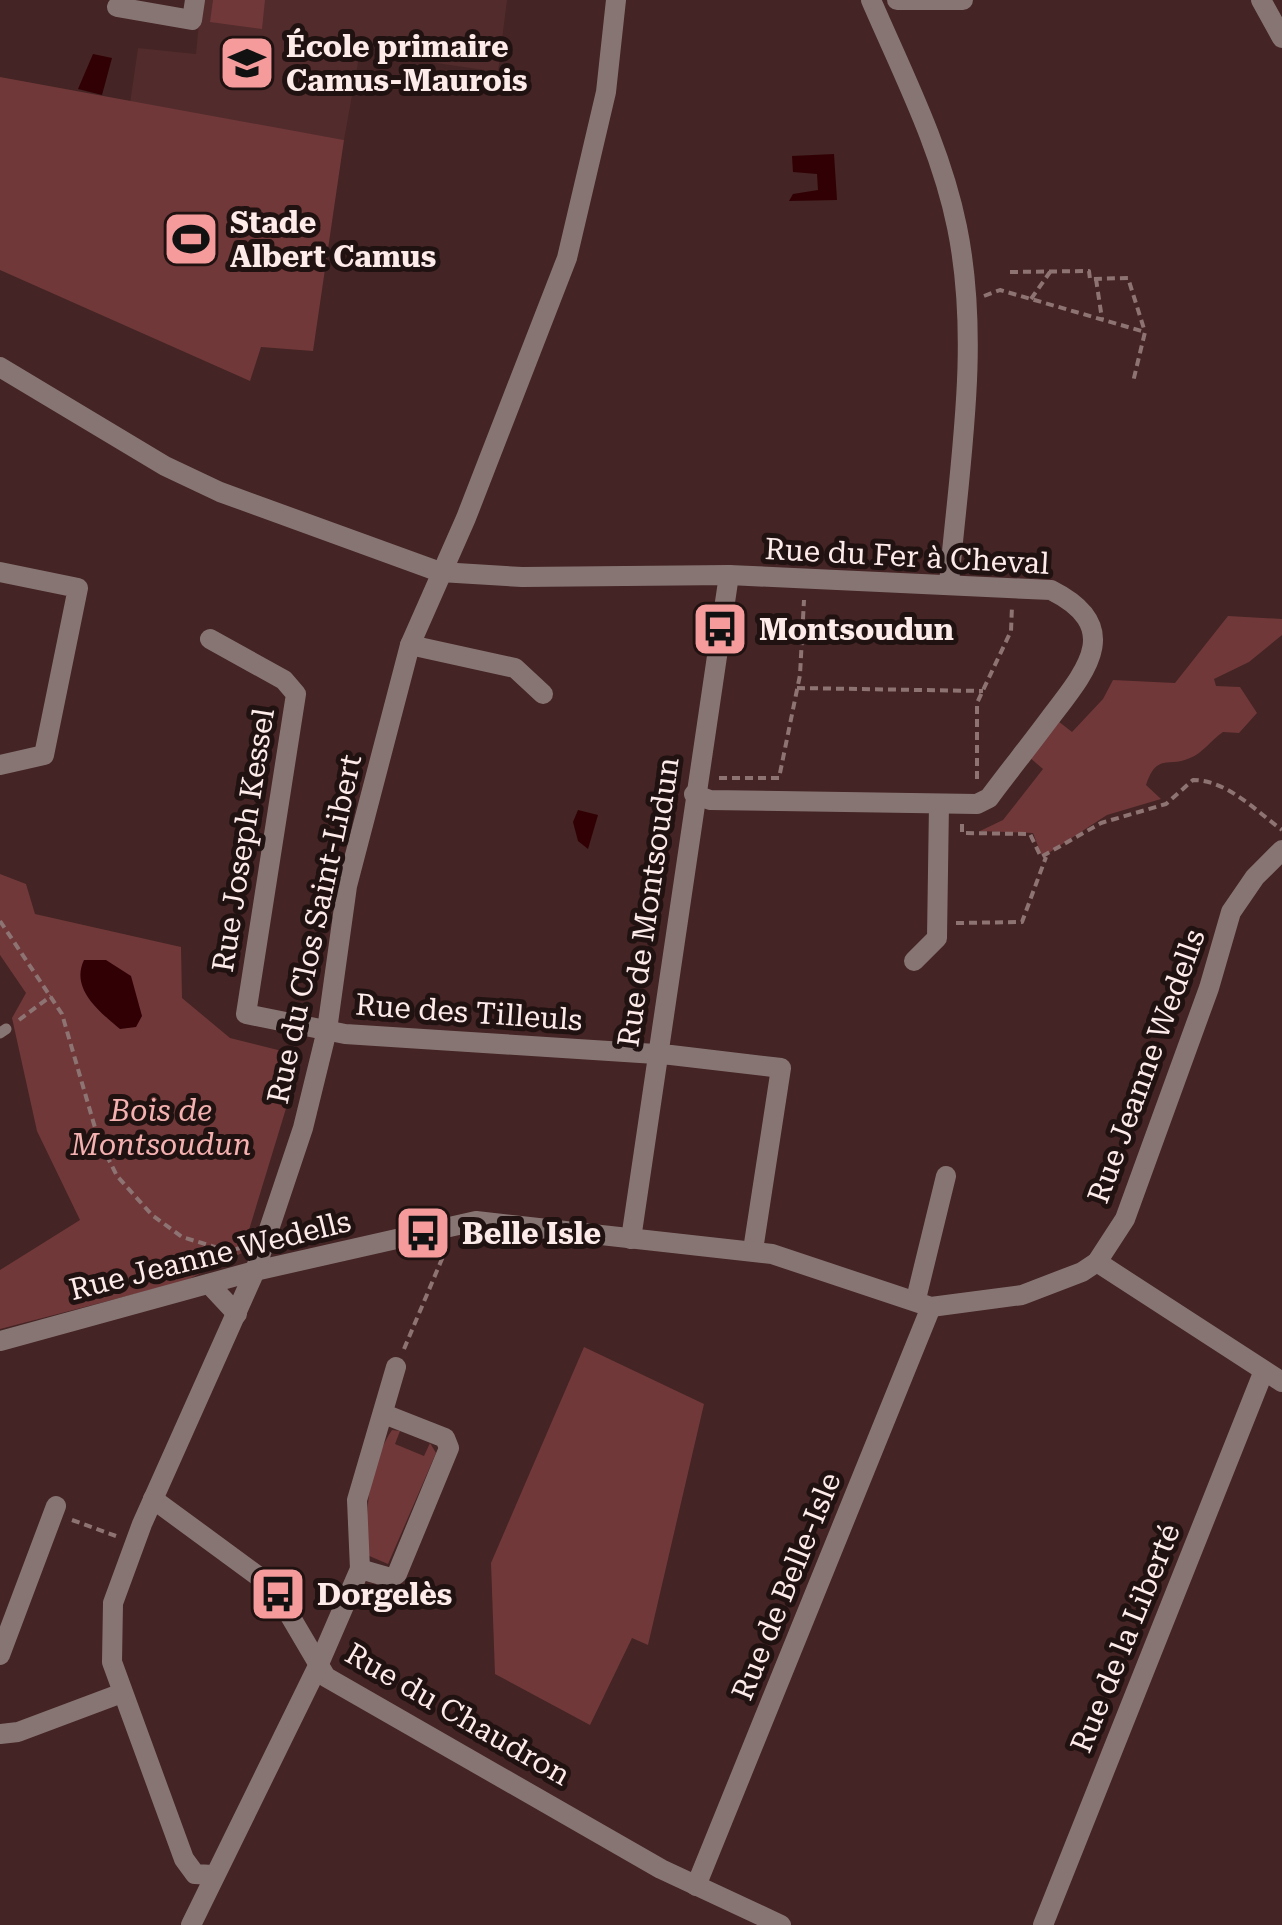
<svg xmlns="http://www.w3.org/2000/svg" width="1282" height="1925" font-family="'Roboto Serif',serif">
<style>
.built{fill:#522b2c}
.green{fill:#703839}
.water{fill:#310005}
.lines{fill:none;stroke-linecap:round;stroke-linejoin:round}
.path{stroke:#8e7373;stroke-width:4;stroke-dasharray:8 5;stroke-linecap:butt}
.lane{stroke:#877574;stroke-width:11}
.street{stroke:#877574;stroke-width:20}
.labels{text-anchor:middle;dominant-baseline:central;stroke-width:10;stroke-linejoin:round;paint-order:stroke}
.poi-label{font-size:30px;font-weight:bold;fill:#fdebea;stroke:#211212;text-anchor:start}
.street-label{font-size:30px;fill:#fdebea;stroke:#211212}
.park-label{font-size:30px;font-style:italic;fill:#f4b1b0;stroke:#211212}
</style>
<rect width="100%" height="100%" fill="#442424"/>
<path class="built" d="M201,0H507L498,72L360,52L344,140L130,103L138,48L196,54Z"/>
<g class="green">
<path d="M213,0H265L262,29L210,22Z"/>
<path d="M0,77L344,140L313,351L261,347L250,381L0,270Z"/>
<path d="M1228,616L1282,619V635L1249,662L1214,679L1216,686L1240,687L1257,713L1239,733L1223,732C1212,739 1202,754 1190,758C1169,768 1157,752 1146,785L1161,799L1107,815L1047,854H1041L1033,833L980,831L1003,820L1043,769L1029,757L1058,721L1072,732L1103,699L1113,680L1175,683Z"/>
<path d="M0,874L26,884L35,914L181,947L182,998L230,1038L302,1056L242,1253L185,1281L0,1329V1270L80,1220L37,1131L12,1018L26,993L0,955Z"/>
<path d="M584,1347L704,1404L648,1645L632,1638L590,1725L495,1674L491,1563Z"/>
<path d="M392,1430L400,1431L395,1444L424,1456L430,1443L436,1453L388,1564L367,1555C365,1514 368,1466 392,1430Z"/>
</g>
<g class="water">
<path d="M93,54L112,58L102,95L78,89Z"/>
<path d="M834,154L837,200L789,201L793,194L818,190L817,174L793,172L792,156Z"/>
<path d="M578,810L598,815L588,849L578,841L573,822Z"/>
<path d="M84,960H106L131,976L142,1016L136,1027L120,1029C100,1012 70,989 84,960Z"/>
</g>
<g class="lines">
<g class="path">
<path d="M1010,272L1089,271L1090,279L1128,278L1145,332"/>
<path d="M1096,279L1102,319"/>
<path d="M984,296L1000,290L1145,332L1133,382"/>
<path d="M1031,299L1050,272"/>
<path d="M797,688L983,691"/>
<path d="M719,778H779L800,675L804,600"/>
<path d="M977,779V703L1011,631L1012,606"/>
<path d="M962,824V833L1030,834L1041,857L1101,823L1166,804L1193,780C1227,780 1256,811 1282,830"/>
<path d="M0,921L62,1014L98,1138L117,1176L152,1215L182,1237L228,1251L240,1248"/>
<path d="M956,923L1022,922L1046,857"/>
<path d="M19,1020L51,996"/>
<path d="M404,1349L447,1247"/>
<path d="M72,1520L116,1536"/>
</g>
<path class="lane" d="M0,1033L6,1029"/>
<g class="street">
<path d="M871,0C903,74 941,148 957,227C981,344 959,466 949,584"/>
<path d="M897,0H963"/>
<path d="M1261,0L1282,38"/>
<path d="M117,7L192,20L195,0"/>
<path d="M0,367L165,466L220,492L440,572L522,577L729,575L1051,590C1125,627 1086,671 1050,718C1030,745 1009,771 989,798L977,804L710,800L694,794"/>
<path d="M0,572L78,588L44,755L0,765"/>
<path d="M210,639L284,680L296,694L246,1014L345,1034L671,1055L781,1068L753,1250"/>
<path d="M410,645L515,668L543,694"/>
<path d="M914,961L937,938L939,804"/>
<path d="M631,1239L729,575"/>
<path d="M1097,1262L1282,1382"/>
<path d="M209,1284L237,1314"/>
<path d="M916,1299L946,1176"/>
<path d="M0,1341L255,1271L476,1221L772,1254L931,1307L1022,1295L1082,1272L1097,1262L1125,1219L1209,988L1231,912L1255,877L1282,850"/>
<path d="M153,1499L273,1587L326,1677L661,1869L781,1925"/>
<path d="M360,1569L391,1578L397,1574L449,1448L445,1438L384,1414"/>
<path d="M0,1655L56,1506"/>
<path d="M0,1734L18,1732L122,1693"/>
<path d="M213,1875L195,1874L184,1859L112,1662L113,1603L142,1524L255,1271L303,1128L327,1030L347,886L410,645L466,518L567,258L606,92L616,0"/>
<path d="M696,1886L931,1307"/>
<path d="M191,1925L318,1666L360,1569L357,1500L396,1367"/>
<path d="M1043,1925L1263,1373"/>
</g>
</g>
<defs>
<g id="school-square" transform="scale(2.875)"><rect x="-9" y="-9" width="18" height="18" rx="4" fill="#f59b9b" stroke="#211212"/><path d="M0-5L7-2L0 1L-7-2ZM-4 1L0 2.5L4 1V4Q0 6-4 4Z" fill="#111"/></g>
<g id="stadium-square" transform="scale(2.875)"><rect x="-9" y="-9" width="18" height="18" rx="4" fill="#f59b9b" stroke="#211212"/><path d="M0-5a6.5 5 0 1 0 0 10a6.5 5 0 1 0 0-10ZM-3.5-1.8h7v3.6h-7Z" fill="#111"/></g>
<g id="bus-square" transform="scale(2.875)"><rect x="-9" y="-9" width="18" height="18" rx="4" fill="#f59b9b" stroke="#211212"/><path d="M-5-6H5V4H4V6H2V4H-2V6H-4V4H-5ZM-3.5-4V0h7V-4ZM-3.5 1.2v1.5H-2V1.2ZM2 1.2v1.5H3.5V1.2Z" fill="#111"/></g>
</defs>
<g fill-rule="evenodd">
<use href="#school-square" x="247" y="63"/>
<use href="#stadium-square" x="191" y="239"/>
<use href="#bus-square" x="720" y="629"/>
<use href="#bus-square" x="423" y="1233"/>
<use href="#bus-square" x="278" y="1594"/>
</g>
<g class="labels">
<g class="poi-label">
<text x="286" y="46">École primaire<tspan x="286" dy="34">Camus-Maurois</tspan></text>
<text x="230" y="222">Stade<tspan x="230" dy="34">Albert Camus</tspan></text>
<text x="759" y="629">Montsoudun</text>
<text x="462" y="1233">Belle Isle</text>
<text x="317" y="1594">Dorgelès</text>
</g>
<g class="street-label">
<text transform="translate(907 556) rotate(3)">Rue du Fer à Cheval</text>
<text transform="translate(243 840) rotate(-81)">Rue Joseph Kessel</text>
<text transform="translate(648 902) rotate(-82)">Rue de Montsoudun</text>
<text transform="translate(314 929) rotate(-78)">Rue du Clos Saint-Libert</text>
<text transform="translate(469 1012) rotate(4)">Rue des Tilleuls</text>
<text transform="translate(1146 1066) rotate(-70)">Rue Jeanne Wedells</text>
<text transform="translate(210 1255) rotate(-14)">Rue Jeanne Wedells</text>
<text transform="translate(786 1586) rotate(-68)">Rue de Belle-Isle</text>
<text transform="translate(1125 1638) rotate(-68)">Rue de la Liberté</text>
<text transform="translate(458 1714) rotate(30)">Rue du Chaudron</text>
</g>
<g class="park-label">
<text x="161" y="1110">Bois de<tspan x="161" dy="34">Montsoudun</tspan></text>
</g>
</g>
</svg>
